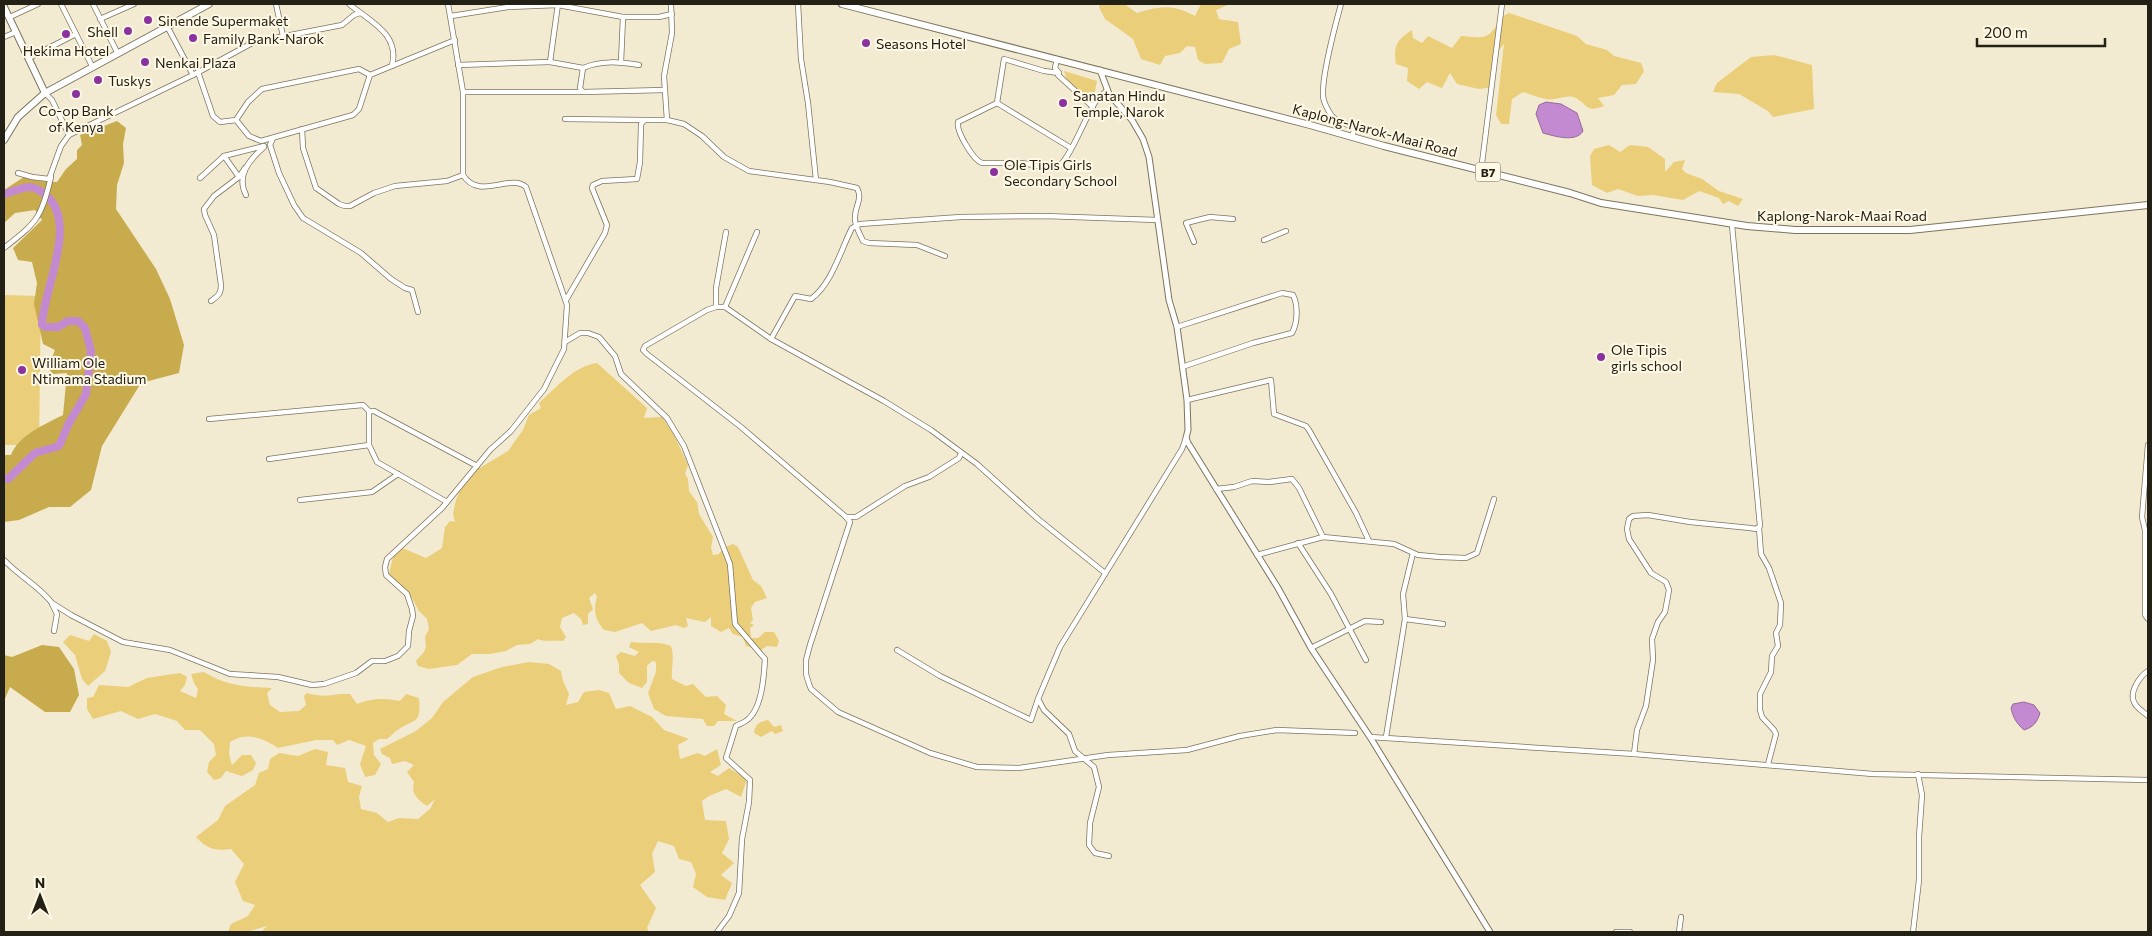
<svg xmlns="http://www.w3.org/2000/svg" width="2152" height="936" font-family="Commissioner,sans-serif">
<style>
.green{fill:#eace79}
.forest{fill:#c8ab4d}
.water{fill:#c48ad1;stroke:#946a99}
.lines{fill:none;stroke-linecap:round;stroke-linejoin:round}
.river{stroke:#c48ad1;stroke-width:8}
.minor-casing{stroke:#7c745e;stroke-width:6}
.major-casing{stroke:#7c745e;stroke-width:7}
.highway-casing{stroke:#7c745e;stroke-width:8}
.minor{stroke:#fff;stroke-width:4.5}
.major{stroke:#fff;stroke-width:5}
.highway{stroke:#fff;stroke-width:6}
.poi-dot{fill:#8b329e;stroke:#fff8e4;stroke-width:2}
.labels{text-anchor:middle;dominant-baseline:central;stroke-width:4;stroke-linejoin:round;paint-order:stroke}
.shield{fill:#fff8e4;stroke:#656154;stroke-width:1}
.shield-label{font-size:12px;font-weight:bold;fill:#232016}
.poi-label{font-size:14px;fill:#232016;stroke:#fff8e4;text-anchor:start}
.street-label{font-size:14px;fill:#232016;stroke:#fff8e4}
</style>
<rect width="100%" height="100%" fill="#f3ebd1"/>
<g class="green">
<path d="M1100,4H1124L1137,13C1161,6 1172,4 1195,16L1201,4H1230L1216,10L1219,19L1238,22L1241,44L1229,49L1222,63L1205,64L1198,60L1195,47L1187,46L1180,53L1165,56L1160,65L1141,59L1133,39L1105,19L1099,7Z"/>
<path d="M1509,13L1577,36L1586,44L1607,50L1614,56L1641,63L1644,71L1636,84L1622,85L1614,95L1598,98L1604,106C1584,114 1588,102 1573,97C1564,95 1555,101 1546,99C1538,98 1530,94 1523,92L1512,99L1509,124H1501L1496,115L1504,44L1498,51L1494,87L1479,89L1457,84L1450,73L1442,88L1427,82L1419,89L1407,81L1408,68L1396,64C1393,45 1397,40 1412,30L1413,38L1422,43L1428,36L1452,48L1461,36C1467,36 1476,38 1482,37C1496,35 1497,17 1509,13Z"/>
<path d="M1774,55L1812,65L1814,109L1773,117L1768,111L1739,94L1713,92L1717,83L1751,57Z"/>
<path d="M1064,71L1097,81L1093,100L1067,81Z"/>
<path d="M1609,145L1620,152L1630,145L1648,147L1665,159V172L1674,162L1685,160L1682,169L1686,173L1702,179L1719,191L1743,199L1738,206L1729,201L1723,204L1719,198L1699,191L1683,200L1653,195L1638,196L1618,189L1607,193L1592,185L1590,156L1594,149Z"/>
<path d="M4,295L41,296L39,445H4Z"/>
<path d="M597,363L647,408L644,418L662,417L674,435L688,465L685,474L688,479L689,491L697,502L699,514L713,537L711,548L713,555L719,554L723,548L733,544L738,547L753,580L761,586L767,598L755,602L751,608L753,620L750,623L754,625L750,628L751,638H758L765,632H774L779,641L777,647L767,646L761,650L746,646L743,637L733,634L729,628L721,632L711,626V617L705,622L686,618L688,626L684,628L676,625L651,631L642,623L615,632L604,630C595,620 593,610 597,597L595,593L589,598L593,609L588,614V624L583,625L581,619L574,613L562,618L560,627L566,637L563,641C554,639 546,643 538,639L530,644L517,645L506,651L490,654H472L457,665L429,669L418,666L416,661L424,652L426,646L425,637L429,629L427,619L419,611L412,598L391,579L389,574L393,557L400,547L426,558L442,548L445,527L450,521L455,522L453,514L456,500L460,490L478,469L508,451L523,430L529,415L541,408L539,403C556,388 574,366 597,363Z"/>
<path d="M94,634L107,641L111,652L105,671L88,686L82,679L75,655L63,642L70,635L89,641Z"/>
<path d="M631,642C645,644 659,641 671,646C675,658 671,667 672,679L686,686L693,684L706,697L717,696L726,705L724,714L737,721H718L714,726H707L703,719L666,716L654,709L648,693L656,672V662L652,661L647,666V682L642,688L629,683L619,673V665L616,656L621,652L635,656L639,652L629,647Z"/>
<path d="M529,662L549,664L561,671L563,681L569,694L566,705L578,702L584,692L599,690L609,693L616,709L630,706L652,717L664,730L689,739L678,745L680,759L698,753L705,756L717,749L721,765L710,772L718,776L729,768L747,779L741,797L726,789L709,796L702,801L705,820L726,821L729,839L722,853L734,863L721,875L732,883L725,900L707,897L693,887L696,874L691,862L679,859L674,846L658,841L652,854L655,872L640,885L656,908L647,928L649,932H261L267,926L246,932H228L231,924L248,916L255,905L243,901L235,882L244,864L231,849C215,851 207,849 196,837L218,820L225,806L255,785L259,773L268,769L270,759L279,753L298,756L315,749L328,752L326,765L345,768L348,782L362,786L359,797L361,809L377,813L388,822L399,818L418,819L430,809L435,799L427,806C417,799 411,794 414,782L407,772L414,765L405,761L392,764L390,758L382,754L380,749L416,731L432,718L443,702L473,677L502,667Z"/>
<path d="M204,672C226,686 246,687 272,688L267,693L270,705L280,712L299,711L306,705L304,696L307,693C326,699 331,693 350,694L357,704C372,698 384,698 400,701L406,694L419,698C421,723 417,718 399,729C395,731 391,736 387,739H379L373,743L374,755L381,764L375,775L365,777L360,764L366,746L349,740L337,745L333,740H316L278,748C263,738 247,731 230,742L229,754L232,765L242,755H251L256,763L253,770L242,776L226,771L221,778L214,780L207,772L209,762L216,755L214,744L200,730H185L177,721L155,714L138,719L121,711L93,719L87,709V698L93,697L99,685L128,687L147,678L180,673L187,677L185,685L180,691L196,698L198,689L194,683L191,674Z"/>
<path d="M768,720L774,727L781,725L783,731L775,734L772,731L761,737L754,733C755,724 760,722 768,720Z"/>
</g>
<g class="forest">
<path d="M117,121L126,128L123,144L124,163L117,185L116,209L156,269L170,299L184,345L179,373L141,383L102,446L91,490L70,507H49L19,520L4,522V455H11C18,436 45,424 63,415L67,373L53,374L48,368L55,350L43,344L34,304L37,283L32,262L18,260L13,248L42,220L35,210L15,213L4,223V190L24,177L39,181L57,182L66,169L77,159V150L82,145L80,135Z"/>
<path d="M42,645L59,647L74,669L79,695L70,712H45L10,687L4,701V655L12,657Z"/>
</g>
<g class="water">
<path d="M1546,102L1561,104L1577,113L1583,131C1576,143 1554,136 1543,133L1536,114L1539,105Z"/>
<path d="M2024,702L2034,705L2040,713C2037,723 2033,727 2024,730C2016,723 2013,717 2011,708L2013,704Z"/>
</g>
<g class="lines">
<path class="river" d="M4,194C12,192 22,187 30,187C35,187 39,190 43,193C81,219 43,289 42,325L45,327H58L68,321H78L85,328L91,351L86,394L69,423L59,446L35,453L8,479L4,478"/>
<g class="minor-casing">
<g id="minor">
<path d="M61,4L92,66"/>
<path d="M93,4L117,52"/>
<path d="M276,4L283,36"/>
<path d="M349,4C371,22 400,34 392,66"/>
<path d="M798,4L801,59L808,103L816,180"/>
<path d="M1341,4C1335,26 1322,74 1323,95C1323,101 1328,111 1332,116C1338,124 1349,122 1354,130L1352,137"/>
<path d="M451,16L508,7L558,5L623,17H659L672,14"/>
<path d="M10,17L38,4"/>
<path d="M100,19L134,4"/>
<path d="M167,26L193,75L254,42L342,25L354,15L360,13"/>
<path d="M4,37L16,32"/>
<path d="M29,58L76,34"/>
<path d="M1057,59L1055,68L1059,73L1058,75L1093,107"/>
<path d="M550,62L583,68L580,88L583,92L664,90"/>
<path d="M621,62L623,17"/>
<path d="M458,65L550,62L558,4"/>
<path d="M583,68C602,60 620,62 639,65"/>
<path d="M198,72L213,116L220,122L236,120"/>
<path d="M463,92H581"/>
<path d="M45,93L52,100L69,135L193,75"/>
<path d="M997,103L958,122C956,131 973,160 982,163H1022L1056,169C1070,160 1085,117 1096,101C1099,97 1104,94 1107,90"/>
<path d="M997,103L1004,59L1044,71L1059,73"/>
<path d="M997,103L1071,148"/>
<path d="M565,119L645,120"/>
<path d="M236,120L248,102L262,89L359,69L370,75L455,40"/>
<path d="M236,120L249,136L261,141L353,115L359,109L370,75"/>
<path d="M667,120L664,76L672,33L671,4"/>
<path d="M302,129L303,148L316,188L339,204L345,206H350L374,193L395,186L447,181L463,175"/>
<path d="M273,138L270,145L279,173L294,205L303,218L361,253L391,279L405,288L412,290L418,312"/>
<path d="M224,156L239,177"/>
<path d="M1481,171L1502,4"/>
<path d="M18,173L32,177L49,179L61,146L69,135"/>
<path d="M200,178L224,156L264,146"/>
<path d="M246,195C236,176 249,160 264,147"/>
<path d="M1264,240L1286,231"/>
<path d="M1194,242L1186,223L1210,217L1233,219"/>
<path d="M4,248C37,222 41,219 51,177"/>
<path d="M566,300L605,233L607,225L592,188L593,185L602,181L637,179L640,162L641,124L645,120H667L684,124L702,136L724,157L749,171L830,182L857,188C863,199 855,206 855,217C854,225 860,234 863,241L869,243L917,245L945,256"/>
<path d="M211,301C218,296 221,294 221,285L214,235L205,215L204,209L214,196L239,177L245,168"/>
<path d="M716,307V288L726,232"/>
<path d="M725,307L757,232"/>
<path d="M1177,327L1282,293L1293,295C1298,305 1298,322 1292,333L1253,343L1182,367"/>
<path d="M771,339L795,296L811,299C832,284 841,249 852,228L860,224L961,217L1045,216L1157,220"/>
<path d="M565,342L580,333H588L599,337L615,356L621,374L667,418L684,446L730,564L735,624L765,659C764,676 762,709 747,720C744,723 739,724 736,726L726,758L750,780L749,802L742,839L739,893L729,916L717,932"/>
<path d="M1187,400L1271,380L1274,414L1306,426L1309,430L1356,513L1369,541"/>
<path d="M369,411V445L377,462L447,502"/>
<path d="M209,419L363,405L369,411H374L477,466"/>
<path d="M2148,445L2142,517L2145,530V615L2148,619"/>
<path d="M961,453L959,458L929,477L905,486L856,517H846L850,522L810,645L806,660V674L809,684L811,689L838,712L930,753L977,767L1019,768L1108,755L1187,750L1240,736L1277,730L1355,733"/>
<path d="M269,459L369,445"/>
<path d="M1216,489L1234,487L1252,481L1269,482L1292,479L1299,488L1323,537"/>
<path d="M300,500L372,492L398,474"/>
<path d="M846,517L741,427L647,354L643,350L645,346L707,310L716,307H725L771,339L884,401L931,430L977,464L1038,519L1105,573"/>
<path d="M1759,528L1761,554L1769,568L1781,603L1780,625L1776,633L1778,646L1772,656L1771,672L1760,694V710L1762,717L1774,730L1776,734L1768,764"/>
<path d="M1298,543L1331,594L1366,660"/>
<path d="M1257,555L1323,537L1394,544L1418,555L1440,557L1466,558L1477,553L1494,499"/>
<path d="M4,560C19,576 39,586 52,603L71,615L123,642L170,650L230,674L278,677L312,685L324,684L356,673L372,661H385L398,656L408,646L409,631L413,616L412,609L407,594L386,575L385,567L387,559L442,508L490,450L511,431L544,389L564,349L567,305L526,187C510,173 479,201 463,175V92L448,4"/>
<path d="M52,604L57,614L54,631"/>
<path d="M1405,619L1443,624"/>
<path d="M1311,648L1365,621L1381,622"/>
<path d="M897,650L940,676L1031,720L1038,699"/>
<path d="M2148,671C2140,676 2129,692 2134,702C2136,708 2144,712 2148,716"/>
<path d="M1370,737L1634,754L1873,774L2148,780"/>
<path d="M1386,737L1405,619L1403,594L1413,553"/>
<path d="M1634,754L1637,730L1646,706L1653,660L1652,639L1658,622L1665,612L1669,590L1666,582L1651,573L1629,539L1627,529L1629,519L1633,516L1648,515L1690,522L1750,528L1756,529L1760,526L1732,225"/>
<path d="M1109,856L1095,853L1089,845L1090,823L1099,787L1094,767L1075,751L1069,734L1044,710L1038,699L1060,647L1182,449L1186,438"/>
<path d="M1616,932H1630"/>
<path d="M1679,932L1681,917"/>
<path d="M1913,932L1919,880V837L1922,795L1918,774"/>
</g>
</g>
<g class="major-casing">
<path id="major" d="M1100,70L1109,94L1132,120L1143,139L1149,157L1169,300L1177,327L1181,356L1187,400L1188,430L1186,438L1188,443L1278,588L1311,648L1370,737L1490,932"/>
</g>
<g class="highway-casing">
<g id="highway">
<path d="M842,4L1310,125L1384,146L1570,193L1601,203L1747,226L1795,230H1910L2148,205"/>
<path d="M4,7L45,93"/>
<path d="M4,140L18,117L45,93L209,4"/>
</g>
</g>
<use href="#minor" class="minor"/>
<use href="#major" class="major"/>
<use href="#highway" class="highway"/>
</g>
<g class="poi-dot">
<circle cx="148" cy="20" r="5"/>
<circle cx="128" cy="31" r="5"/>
<circle cx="66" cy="34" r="5"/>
<circle cx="193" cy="38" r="5"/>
<circle cx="866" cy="43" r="5"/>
<circle cx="145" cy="62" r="5"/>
<circle cx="98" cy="80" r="5"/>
<circle cx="76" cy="94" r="5"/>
<circle cx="1063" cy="103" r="5"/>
<circle cx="994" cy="172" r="5"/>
<circle cx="1601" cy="357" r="5"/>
<circle cx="22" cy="370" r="5"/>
</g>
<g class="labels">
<rect class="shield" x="1475.5" y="162.5" width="25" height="19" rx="4"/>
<g class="shield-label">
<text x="1488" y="172">B7</text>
</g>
<g class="poi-label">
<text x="158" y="20">Sinende Supermaket</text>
<text x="118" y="31" text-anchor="end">Shell</text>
<text x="203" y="38">Family Bank-Narok</text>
<text x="876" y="43">Seasons Hotel</text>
<text x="66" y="50" text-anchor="middle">Hekima Hotel</text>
<text x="155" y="62">Nenkai Plaza</text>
<text x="108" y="80">Tuskys</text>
<text x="1073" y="95">Sanatan Hindu<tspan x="1073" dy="16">Temple, Narok</tspan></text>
<text x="76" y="110" text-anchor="middle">Co-op Bank<tspan x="76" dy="16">of Kenya</tspan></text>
<text x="1004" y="164">Ole Tipis Girls<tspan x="1004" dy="16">Secondary School</tspan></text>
<text x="1611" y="349">Ole Tipis<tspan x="1611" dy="16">girls school</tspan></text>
<text x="32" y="362">William Ole<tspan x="32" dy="16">Ntimama Stadium</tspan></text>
</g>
<g class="street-label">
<text transform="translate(1375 130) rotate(15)">Kaplong-Narok-Maai Road</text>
<text x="1842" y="215">Kaplong-Narok-Maai Road</text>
</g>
</g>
<rect width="2152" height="936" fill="none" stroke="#232016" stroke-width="10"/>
<g transform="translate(40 896)" stroke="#fff8e4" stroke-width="4" paint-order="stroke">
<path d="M0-4L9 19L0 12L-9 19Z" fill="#232016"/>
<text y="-8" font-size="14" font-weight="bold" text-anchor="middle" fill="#232016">N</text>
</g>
<path d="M1977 38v8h128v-8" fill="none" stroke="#232016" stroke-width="2.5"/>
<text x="1984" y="38" font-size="15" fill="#232016" stroke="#fff8e4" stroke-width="4" paint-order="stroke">200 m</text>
</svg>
